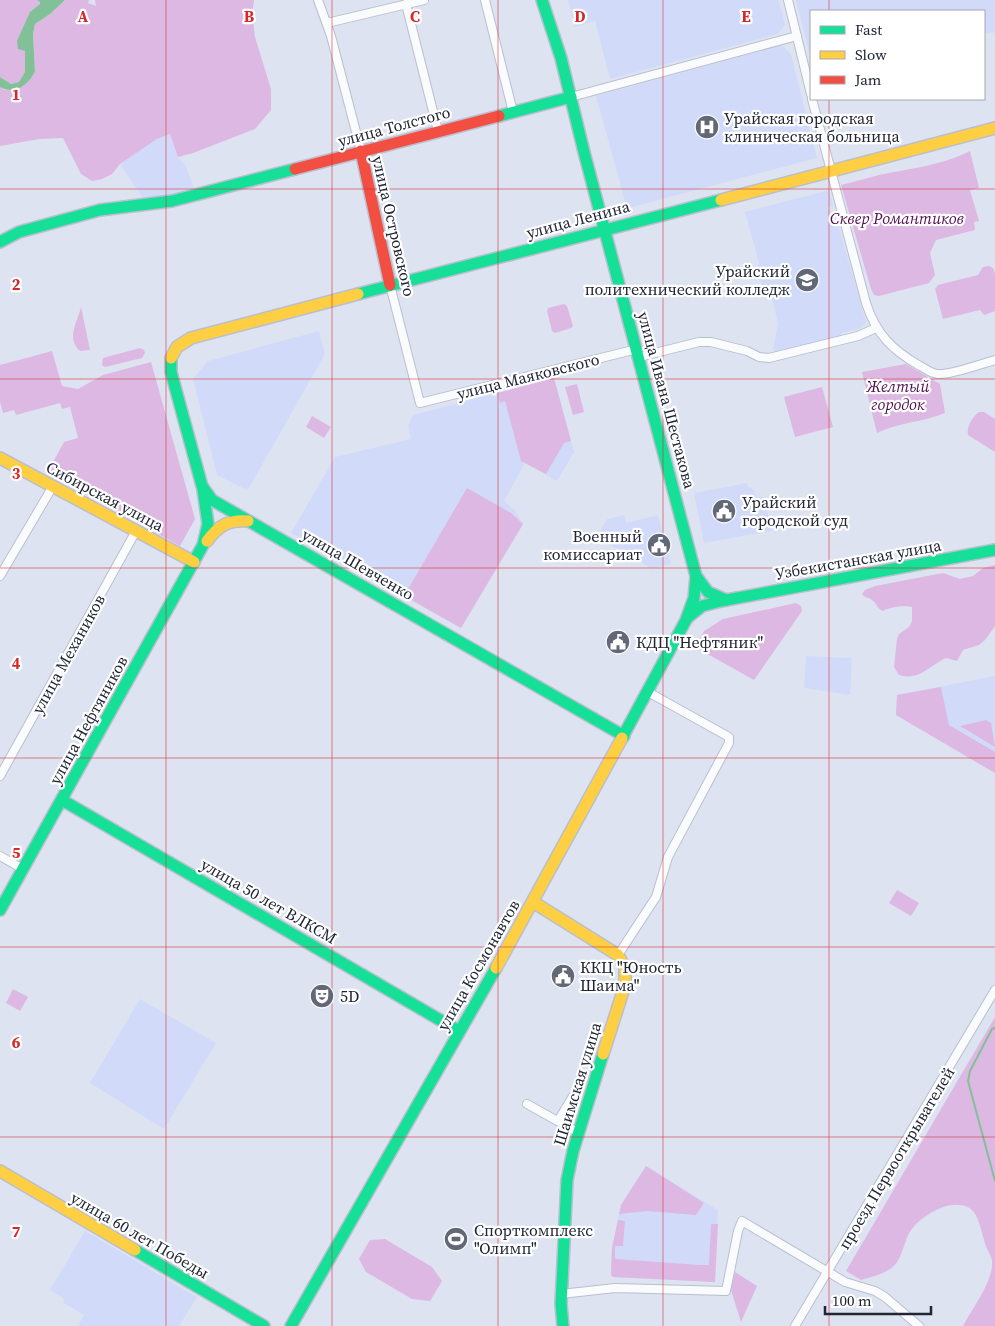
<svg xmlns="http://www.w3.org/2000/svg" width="995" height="1326" font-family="'Source Serif 4',serif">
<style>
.built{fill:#d1dbf9}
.green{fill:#ddb8e2}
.water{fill:#82c098}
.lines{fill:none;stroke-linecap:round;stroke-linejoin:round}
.stream{stroke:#82c098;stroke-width:2}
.street-casing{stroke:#babfce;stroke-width:10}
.fast-casing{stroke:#babfce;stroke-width:14}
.slow-casing{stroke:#babfce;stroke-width:14}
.jam-casing{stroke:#babfce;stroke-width:14}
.street{stroke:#fafbfd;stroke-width:8}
.fast{stroke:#16e098;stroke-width:11}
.slow{stroke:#ffcf43;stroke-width:11}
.jam{stroke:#f24e42;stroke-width:11}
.grid{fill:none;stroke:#d62828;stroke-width:1;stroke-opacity:0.55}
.labels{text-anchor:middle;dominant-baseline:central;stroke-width:4.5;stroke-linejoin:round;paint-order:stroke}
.poi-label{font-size:16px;fill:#202535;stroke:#fff;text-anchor:start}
.street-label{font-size:16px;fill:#202535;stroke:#fff}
.park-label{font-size:16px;font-style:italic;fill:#510e4d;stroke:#fff}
.grid-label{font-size:16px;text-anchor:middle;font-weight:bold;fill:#d62828;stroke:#fff;stroke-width:4.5;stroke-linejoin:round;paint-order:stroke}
</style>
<rect width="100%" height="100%" fill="#dee3f2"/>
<g class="built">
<path d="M568,0H779L785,25L778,34L610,79L595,21L575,27Z"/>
<path d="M796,0H995V36L994,32L984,34V11H811V59Z"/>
<path d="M782,45L791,54L817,158L632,207L626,205L596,96Z"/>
<path d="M170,134L178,157L186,166L194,189L145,201L120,164L157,139Z"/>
<path d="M829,190L833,206L828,207L834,225L838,224L866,322L861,328L841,333V337L775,354L773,349L778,324L771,293L764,294L757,267L759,263L745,212Z"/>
<path d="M319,331L325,354L249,488L245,489L217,475L193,379L208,361Z"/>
<path d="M554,378L574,452L557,481L525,463L504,501L515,510L523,524L461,628L291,533L335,457L411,439L408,426L413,415Z"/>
<path d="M747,483L748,487L752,488L757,497H765L771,531L704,543L694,493Z"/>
<path d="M624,515L626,523L658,515L671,564L652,569L597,537L607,519Z"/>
<path d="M806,656L852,658L850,695L804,688Z"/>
<path d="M995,676V773L896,715L897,695Z"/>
<path d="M140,999L216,1043L164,1129L90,1083Z"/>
<path d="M646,1166L718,1210L715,1282L613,1277L611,1275L612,1248L621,1205Z"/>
<path d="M85,1231L197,1297L179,1326H78L84,1315L64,1303L63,1298L50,1290Z"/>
</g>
<g class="green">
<path d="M0,0H37L41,2L40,4L30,12L25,51V72L19,82L11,84L0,77Z"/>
<path d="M65,0H89L88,3L96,6L95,0H254L252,14L250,16L247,13L253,20L255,37L271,89V110L255,129L193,153L178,157L170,134L157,139L120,164L112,174L102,179L92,181L81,174L63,138L39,139L0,146V87L5,90L17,89L35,71L33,34L35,24L50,14Z"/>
<path d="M970,151L979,188L970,190L979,221L974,222L975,230L936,240L930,253L935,275L929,283L879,296L874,295L871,289L841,185C854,182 867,178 879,175C912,168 940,166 970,151Z"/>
<path d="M989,266L993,268L995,274V311L984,315L980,310L943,319L935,289L938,285L978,275L983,267Z"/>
<path d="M564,304L567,306L573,326L571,328L555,333L552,331L547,311L548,308Z"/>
<path d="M81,307L90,350L80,351C66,338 77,323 81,307Z"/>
<path d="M140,348L144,350L145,353L142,358L105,367L102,365L103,358Z"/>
<path d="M52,351L62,386L78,389L103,375L151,362L195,519L180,546L47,473L64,442L78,438L70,407L62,409L60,403L16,415L14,410L3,413L0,402V365Z"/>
<path d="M906,364L940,384L945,413C923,422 900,422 877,433L862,372Z"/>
<path d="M554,378L571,441L564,443L546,474L521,461L505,401L500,403L498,393Z"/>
<path d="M577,384L584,412L573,415L565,387Z"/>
<path d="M822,387L833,427L795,437L784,397Z"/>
<path d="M979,412H984L995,419V452L968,435C966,427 973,416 979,412Z"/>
<path d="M312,416L331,427L324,438L306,427Z"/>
<path d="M467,488L511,513L523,524L461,628L404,596Z"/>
<path d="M995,565V626L985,640L979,645L963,650L957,661L946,658C929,666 919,681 899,675L894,667L897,639L899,634L909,627L912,621V607C905,605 889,607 883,611C877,609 877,603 872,600C868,597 865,598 862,594L865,590L875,586L943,573L960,579L973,576L983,568Z"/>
<path d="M796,603L801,606L802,611L754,680L695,647L704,631L723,619Z"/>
<path d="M941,687L949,725L995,752V773L896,715L897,695Z"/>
<path d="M986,720L991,723L995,747L960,726Z"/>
<path d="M897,890L919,903L911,916L889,903Z"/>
<path d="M13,989L28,997L20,1011L6,1003Z"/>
<path d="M995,1017V1326H963C972,1309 994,1280 992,1261C992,1256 985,1247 984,1240C981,1231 979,1216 971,1209C953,1196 922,1215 911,1230C903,1242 903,1261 890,1269C882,1275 870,1277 861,1280L846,1271Z"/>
<path d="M646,1166L704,1203L696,1215L647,1211L619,1214L621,1205Z"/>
<path d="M618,1220L625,1221L623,1246H615V1259L700,1265H709L711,1224H718L715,1282L613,1277L611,1275L612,1248Z"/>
<path d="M385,1239L432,1267L442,1281L430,1301L412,1299L366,1272L359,1259L370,1240Z"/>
<path d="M735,1272L757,1286L741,1322L731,1290Z"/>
</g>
<path class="water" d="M37,0H65L50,14L35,24L33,34L35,71C29,85 14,95 0,87V77L11,84L19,82L25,72V51L18,49L17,41L30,12L40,4V2Z"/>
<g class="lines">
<path class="stream" d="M995,1028L992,1029L970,1071L968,1081L995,1181"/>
<g class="street-casing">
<g id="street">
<path d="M318,0L331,36L361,151"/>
<path d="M485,0L513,112"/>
<path d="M788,0L811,94"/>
<path d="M406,4L438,131"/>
<path d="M327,23L424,0"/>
<path d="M571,97L797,36"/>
<path d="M812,99L866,303C876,334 892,350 920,366C926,369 932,374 938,374C952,375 980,364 995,360"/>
<path d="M390,285L420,403L637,349"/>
<path d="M639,357L699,342H711L747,351L759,357L769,358L858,336L876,328"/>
<path d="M0,576L53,486"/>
<path d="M0,776L136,531"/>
<path d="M0,856L23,869"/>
<path d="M618,955L656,897L668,857L729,743V737L648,692"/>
<path d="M527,1104L579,1133"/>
<path d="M558,1121L573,1096"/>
<path d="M561,1294L615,1288L726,1291L738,1231L742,1221L845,1282L875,1291L885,1297L919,1326"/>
<path d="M795,1326L995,990"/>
</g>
</g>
<g class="fast-casing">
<g id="fast">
<path d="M542,0L561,58L584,152L696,576L708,592L726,600"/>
<path d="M499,116L571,97"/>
<path d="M0,242L19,232L100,210L172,201L295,169"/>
<path d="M358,294L721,200"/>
<path d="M171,358V372L202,486L212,500L624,736"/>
<path d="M687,618L702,606L721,601L995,550"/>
<path d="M622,738L686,620L694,598L696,576"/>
<path d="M62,800L459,1031"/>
<path d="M0,910L203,545L208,524L203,490"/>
<path d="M135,1250L264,1326"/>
<path d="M291,1326L496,968"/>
<path d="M563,1326L561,1304L567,1180L573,1151L603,1054"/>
</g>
</g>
<g class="slow-casing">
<g id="slow">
<path d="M721,200L995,128"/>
<path d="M171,358L177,347L191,338L358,294"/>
<path d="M0,458L194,562"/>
<path d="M207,541C218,526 229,519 248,521"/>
<path d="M533,902L618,955L625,968V985L603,1054"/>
<path d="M496,968L622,738"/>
<path d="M0,1171L135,1250"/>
</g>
</g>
<g class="jam-casing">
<g id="jam">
<path d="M361,151L390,285"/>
<path d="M295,169L499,116"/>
</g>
</g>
<use href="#street" class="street"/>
<use href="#fast" class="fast"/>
<use href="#slow" class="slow"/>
<use href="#jam" class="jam"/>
</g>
<path class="grid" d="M166,0V1326M332,0V1326M498,0V1326M663,0V1326M829,0V11M829,99V1326M0,189H995M0,379H995M0,568H995M0,758H995M0,947H995M0,1137H995"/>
<defs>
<g id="hospital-disc" transform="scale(1.25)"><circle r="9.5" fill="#626877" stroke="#fff"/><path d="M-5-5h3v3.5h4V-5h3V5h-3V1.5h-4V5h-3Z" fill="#fff"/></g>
<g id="university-disc" transform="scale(1.25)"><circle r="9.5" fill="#626877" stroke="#fff"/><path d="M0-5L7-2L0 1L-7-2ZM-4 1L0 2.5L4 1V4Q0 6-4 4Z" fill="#fff"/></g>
<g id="civic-disc" transform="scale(1.25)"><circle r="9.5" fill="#626877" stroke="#fff"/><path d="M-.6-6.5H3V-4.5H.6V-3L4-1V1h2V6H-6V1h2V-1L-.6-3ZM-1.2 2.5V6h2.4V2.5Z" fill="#fff"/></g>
<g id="theatre-disc" transform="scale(1.25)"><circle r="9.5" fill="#626877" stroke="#fff"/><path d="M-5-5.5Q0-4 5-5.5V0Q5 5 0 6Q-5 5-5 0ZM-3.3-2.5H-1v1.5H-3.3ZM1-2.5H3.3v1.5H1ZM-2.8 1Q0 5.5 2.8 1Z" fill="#fff"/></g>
<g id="stadium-disc" transform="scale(1.25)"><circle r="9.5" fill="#626877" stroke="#fff"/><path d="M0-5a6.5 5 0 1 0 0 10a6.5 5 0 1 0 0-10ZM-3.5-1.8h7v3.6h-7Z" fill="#fff"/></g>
</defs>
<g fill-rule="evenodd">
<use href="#hospital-disc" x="707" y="127"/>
<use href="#university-disc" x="807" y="280"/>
<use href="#civic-disc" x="724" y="511"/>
<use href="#civic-disc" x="659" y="545"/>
<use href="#civic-disc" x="618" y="642"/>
<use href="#civic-disc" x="563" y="976"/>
<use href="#theatre-disc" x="322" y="996"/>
<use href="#stadium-disc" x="456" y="1239"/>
</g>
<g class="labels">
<g class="poi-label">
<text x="724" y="118">Урайская городская<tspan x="724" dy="18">клиническая больница</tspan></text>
<text x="790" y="271" text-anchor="end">Урайский<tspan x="790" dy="18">политехнический колледж</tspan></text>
<text x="742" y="502">Урайский<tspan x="742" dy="18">городской суд</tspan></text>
<text x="642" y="536" text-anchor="end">Военный<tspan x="642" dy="18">комиссариат</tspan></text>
<text x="636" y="642">КДЦ "Нефтяник"</text>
<text x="580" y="967">ККЦ "Юность<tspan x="580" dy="18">Шаима"</tspan></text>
<text x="340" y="996">5D</text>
<text x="474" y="1230">Спорткомплекс<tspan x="474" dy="18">"Олимп"</tspan></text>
</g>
<g class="street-label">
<text transform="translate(394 126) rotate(-15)">улица Толстого</text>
<text transform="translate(578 219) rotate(-15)">улица Ленина</text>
<text transform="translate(394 226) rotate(77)">улица Островского</text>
<text transform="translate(528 376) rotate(-14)">улица Маяковского</text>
<text transform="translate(667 400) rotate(75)">улица Ивана Шестакова</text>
<text transform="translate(105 496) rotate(28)">Сибирская улица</text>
<text transform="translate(858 559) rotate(-10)">Узбекистанская улица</text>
<text transform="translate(358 564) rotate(30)">улица Шевченко</text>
<text transform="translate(68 654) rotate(-61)">улица Механиков</text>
<text transform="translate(88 720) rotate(-61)">улица Нефтяников</text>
<text transform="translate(269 901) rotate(30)">улица 50 лет ВЛКСМ</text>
<text transform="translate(478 965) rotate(-60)">улица Космонавтов</text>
<text transform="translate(577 1084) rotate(-73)">Шаимская улица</text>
<text transform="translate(896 1158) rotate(-59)">проезд Первооткрывателей</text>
<text transform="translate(140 1235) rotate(30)">улица 60 лет Победы</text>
</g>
<g class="park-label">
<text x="897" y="218">Сквер Романтиков</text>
<text x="898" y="386">Желтый<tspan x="898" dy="18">городок</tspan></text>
</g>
</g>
<g class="grid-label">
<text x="83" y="22">A</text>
<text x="249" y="22">B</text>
<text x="415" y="22">C</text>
<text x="580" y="22">D</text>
<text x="746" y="22">E</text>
<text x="16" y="100">1</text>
<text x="16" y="290">2</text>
<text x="16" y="479">3</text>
<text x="16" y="669">4</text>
<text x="16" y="858">5</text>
<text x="16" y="1048">6</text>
<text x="16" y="1237">7</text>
</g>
<rect x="810" y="10" width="175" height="90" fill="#ffffff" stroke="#a6a8ae"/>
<rect x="820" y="26" width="25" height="8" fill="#16e098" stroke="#a6a8ae"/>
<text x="855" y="35" font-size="15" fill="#202535">Fast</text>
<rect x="820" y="51" width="25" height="8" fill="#ffcf43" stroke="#a6a8ae"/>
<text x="855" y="60" font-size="15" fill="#202535">Slow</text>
<rect x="820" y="76" width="25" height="8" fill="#f24e42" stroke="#a6a8ae"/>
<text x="855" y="85" font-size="15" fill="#202535">Jam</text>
<path d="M825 1306v8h106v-8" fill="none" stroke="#202535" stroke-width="2.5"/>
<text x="832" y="1306" font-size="15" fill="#202535" stroke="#ffffff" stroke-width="4" paint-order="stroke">100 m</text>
</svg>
